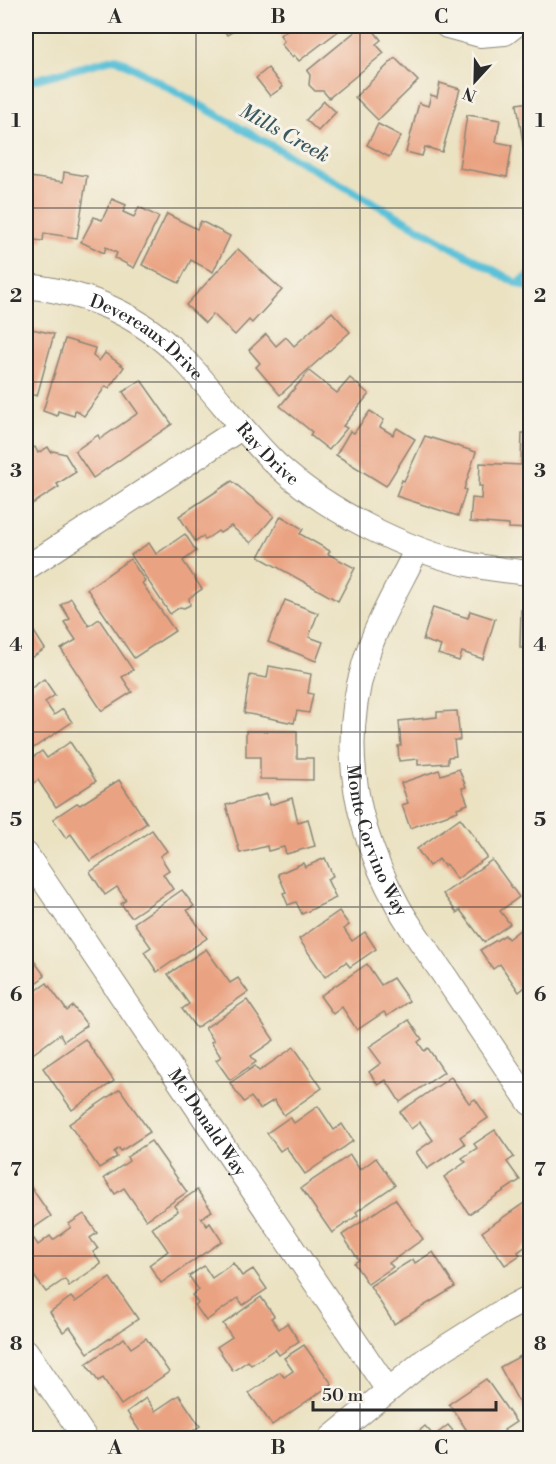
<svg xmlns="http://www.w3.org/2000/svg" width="556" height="1464" font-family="'Libre Bodoni',serif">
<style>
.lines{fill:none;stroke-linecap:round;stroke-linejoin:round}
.stream{stroke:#5bc1d8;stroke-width:8}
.building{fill:#eaa382}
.street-casing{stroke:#8b8676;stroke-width:26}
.street{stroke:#fff;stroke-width:24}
.grid{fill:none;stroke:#2b2b2b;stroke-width:1.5;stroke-opacity:0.55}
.labels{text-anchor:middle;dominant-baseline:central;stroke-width:6;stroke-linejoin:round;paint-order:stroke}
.street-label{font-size:18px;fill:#2b2b2b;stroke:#f7f3e8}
.water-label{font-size:20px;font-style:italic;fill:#39585f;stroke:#f7f3e8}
.neatline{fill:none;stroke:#2b2b2b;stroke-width:2}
.grid-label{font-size:20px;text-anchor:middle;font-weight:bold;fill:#2b2b2b}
</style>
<rect width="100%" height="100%" fill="#f7f3e8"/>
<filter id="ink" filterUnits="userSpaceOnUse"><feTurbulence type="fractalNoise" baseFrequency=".0167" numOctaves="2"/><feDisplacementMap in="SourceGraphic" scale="12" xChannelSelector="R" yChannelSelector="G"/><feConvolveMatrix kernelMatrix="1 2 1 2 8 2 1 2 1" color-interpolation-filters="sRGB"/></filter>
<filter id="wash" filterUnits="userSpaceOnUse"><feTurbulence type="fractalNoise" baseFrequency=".008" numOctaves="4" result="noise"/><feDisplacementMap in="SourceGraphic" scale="24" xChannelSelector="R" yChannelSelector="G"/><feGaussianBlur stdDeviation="1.35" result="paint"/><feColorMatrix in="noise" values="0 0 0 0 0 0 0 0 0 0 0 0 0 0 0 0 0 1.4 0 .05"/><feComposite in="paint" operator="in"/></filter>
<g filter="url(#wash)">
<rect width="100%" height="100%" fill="#ebe2c2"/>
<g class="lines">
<g class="stream">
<path d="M26,82L116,58L518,284L530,288"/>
<path d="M518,284L530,274"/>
</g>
</g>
<g id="blocks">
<g class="building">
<path d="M221,26H242L227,35Z"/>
<path d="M290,26H345L299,61L294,55L292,57L281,44L284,41L280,35L291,27Z"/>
<path d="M362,26H370L381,40L376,44L384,53L329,98L323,91H315L309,85L310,75L307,71Z"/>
<path d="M395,58L418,81L378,120L355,97Z"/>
<path d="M268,68L283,87L270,96L256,78Z"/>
<path d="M440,83L460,89L442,152L425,147L422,156L406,152L419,103L428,106L431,95L437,97Z"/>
<path d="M324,101L336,112L318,131L306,120Z"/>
<path d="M530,102V164H526L517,104Z"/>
<path d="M467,115L500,120L496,142L512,145L507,177L459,168Z"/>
<path d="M378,124L401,136L389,157L367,145Z"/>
<path d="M64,172L87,176L77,238L44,233L43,241L26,239V204L30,177L63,182Z"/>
<path d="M112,199L126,205L123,212L134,217L139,207L159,217L134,268L115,258L117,253L106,247L104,253L81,242L94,217L102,220Z"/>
<path d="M167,214L197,229L201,221L230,236L213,272L191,260L179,283L142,265Z"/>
<path d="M238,249L282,290L252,323L249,320L235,335L213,314L205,323L186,305Z"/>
<path d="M332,312L350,332L280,395L256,367L260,363L249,350L266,334L276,346L286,337L294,346Z"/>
<path d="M32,329L54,334L37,396L26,393V338L29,339Z"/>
<path d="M65,339L95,348L93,356L99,361L105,353L124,367L109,388L106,386L84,416L75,410L74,416L58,411L57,416L43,411Z"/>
<path d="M309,371L337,393L350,378L369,394L343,426L347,428L329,450L310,435L312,432L280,406Z"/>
<path d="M141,380L172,424L93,478L75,451L98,435L100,439L138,413L123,392Z"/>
<path d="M370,411L384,420L380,427L393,435L397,428L415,439L386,486L336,455L350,431L354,433Z"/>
<path d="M522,433H530V529L509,528V525L470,522L472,498L481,499L482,486H479L480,463L521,465Z"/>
<path d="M425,436L476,452L464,489L466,490L458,516L396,496L402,480L404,481Z"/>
<path d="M35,447L38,453L48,447L51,452L53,451L65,454L76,472L57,484L59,487L26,508V453Z"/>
<path d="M232,481L274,516L251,543L231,526L220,533L218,531L205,540L203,536L195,541L179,516Z"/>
<path d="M281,516L303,529L300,534L330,551L328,554L355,568L338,601L259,557Z"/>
<path d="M185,534L196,551L183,561L202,589L189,598L190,605L184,608L180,607L170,614L131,555L149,543L156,554Z"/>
<path d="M130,559L145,581L142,583L175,631L134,658L87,589Z"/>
<path d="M71,598L89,626L99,619L133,670L122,677L132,692L102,711L61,649L76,640L64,622L70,619L61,605Z"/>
<path d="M285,600L318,613L309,637L323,642L316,661L268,642Z"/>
<path d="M433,607L468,618L470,611L495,619L483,659L462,652L459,661L438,654L441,646L423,640Z"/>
<path d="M521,610H530V648H520Z"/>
<path d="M26,619L45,649L26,661Z"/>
<path d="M269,666L311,674L308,693L313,694L309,713L297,711L294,723L244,713L250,675L267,678Z"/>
<path d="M44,679L55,695L45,702L54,715L63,709L72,722L26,753V692Z"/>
<path d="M457,711L460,740H454L456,756L448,757V763L418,765V759L399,761L398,746H401L399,721L437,717V712Z"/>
<path d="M246,731H297V758H313V780L260,779V757H246Z"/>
<path d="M70,742L96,781L56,807L38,780L29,786L26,780V762L42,751L47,758Z"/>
<path d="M459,769L466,787L462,788L468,804L457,808L458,811L410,828L402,805L408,803L401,783L439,770L441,775Z"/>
<path d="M119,780L147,823L90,861L71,834L66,838L53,819L77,803L80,805Z"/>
<path d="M267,794L270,805L292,798L298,822L308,819L315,846L286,854L284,847L268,851L267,846L240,853L226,805Z"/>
<path d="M460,818L476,839L475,840L487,857L457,879L446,864L444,866L439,859L429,866L417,849Z"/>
<path d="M152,830L167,851L160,856L169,870L163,874L173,889L131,917L121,904L126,900L117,887L105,895L90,872Z"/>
<path d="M325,858L333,876L327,879L336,898L302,914L296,902L288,905L283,893L286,892L278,874L303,863L305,867Z"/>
<path d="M492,860L519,897L500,911L510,924L484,942L460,910L457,913L443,894Z"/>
<path d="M182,890L194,906L187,910L207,938L157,972L144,952L151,947L134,923Z"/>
<path d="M339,911L349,925L344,929L352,941L365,932L376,949L350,967L346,962L325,977L299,939Z"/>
<path d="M530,922V983L519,992L500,964L493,969L480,950L505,935L508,939Z"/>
<path d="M206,949L230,983L238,978L248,992L196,1028L182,1009L189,1004L168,974Z"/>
<path d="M26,950L45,976L26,990Z"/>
<path d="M367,964L381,985L393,978L409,1001L387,1016L384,1012L357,1030L342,1007L333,1014L320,996Z"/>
<path d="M47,983L67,1011L73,1006L87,1025L64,1041L60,1034L30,1056L26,1050V998Z"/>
<path d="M247,1000L274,1040L251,1056L256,1062L230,1080L216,1060L221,1057L211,1042L214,1041L205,1028Z"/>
<path d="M409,1020L422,1039L418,1042L424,1051L428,1048L444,1072L400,1102L386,1080L378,1085L369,1072L381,1063L369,1047Z"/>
<path d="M85,1039L114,1081L72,1110L43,1068Z"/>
<path d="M294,1047L322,1088L284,1115L274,1100L260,1109L251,1097L244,1102L230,1083L255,1066L259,1071Z"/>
<path d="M451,1077L469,1103L475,1099L488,1118L460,1137L465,1144L427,1169L416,1152L433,1140L420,1122L411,1129L400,1112Z"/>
<path d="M120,1089L150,1132L121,1151L119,1148L114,1152L117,1157L99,1168L69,1124Z"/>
<path d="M318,1106L334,1130L342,1124L353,1141L305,1174L286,1147L280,1151L267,1133L290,1117L294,1123Z"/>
<path d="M495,1130L514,1157L507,1162L520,1180L469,1214L444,1177L466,1162L462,1158L477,1148L474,1144Z"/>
<path d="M151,1141L187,1192L146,1220L124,1188L115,1194L104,1178L129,1161L127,1157Z"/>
<path d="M350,1155L360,1170L376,1158L395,1185L356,1212L358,1215L332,1233L301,1188Z"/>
<path d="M26,1180L51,1216L26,1233Z"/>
<path d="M197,1190L212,1211L201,1218L207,1226L210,1223L222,1241L161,1283L149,1265L168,1251L152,1228L178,1211L174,1206Z"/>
<path d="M395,1199L423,1239L389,1263L393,1267L368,1284L354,1263L359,1260L342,1235Z"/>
<path d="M530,1199V1239L528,1240L530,1243L518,1252L520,1255L505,1265L482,1232Z"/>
<path d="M84,1214L97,1233L90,1238L98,1249L93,1252L101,1264L69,1286L65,1279L46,1292L31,1272L26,1276V1245L34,1239L38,1245L50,1236L53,1240L71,1227L69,1224Z"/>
<path d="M433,1252L455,1287L394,1324L370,1286L413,1259L415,1263Z"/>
<path d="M233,1263L242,1276L253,1269L267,1289L243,1305L238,1298L206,1321L195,1305L198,1303L192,1295L199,1290L189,1276L204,1266L212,1278Z"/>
<path d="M110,1278L138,1319L88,1353L70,1327L63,1332L50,1312L71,1297L75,1302Z"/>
<path d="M261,1297L274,1316L271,1318L279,1329L287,1323L299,1341L279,1355L275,1349L251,1365L248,1361L233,1371L217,1347L232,1337L223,1324Z"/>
<path d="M124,1338L131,1348L146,1338L169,1372L121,1405L103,1378L98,1381L86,1364Z"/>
<path d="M304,1345L332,1384L272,1425L249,1393L280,1372L284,1377L293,1371L284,1358Z"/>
<path d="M530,1351V1423L500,1367Z"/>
<path d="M486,1379L516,1422L504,1430L506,1433L498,1438H472L449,1404Z"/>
<path d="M179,1395L200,1426L182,1438H139L143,1436L127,1412L146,1398L155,1411Z"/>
<path d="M448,1425L459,1438H411L425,1426L434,1436Z"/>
</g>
</g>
</g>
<g filter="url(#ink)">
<use href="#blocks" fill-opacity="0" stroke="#8b8676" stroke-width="1.5"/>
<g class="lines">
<g class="street-casing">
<g id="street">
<path d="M447,26L480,35L505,33L514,26"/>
<path id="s1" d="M26,286C87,293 138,313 183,359C215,392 242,431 276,464C327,511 404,550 472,565C491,569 511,571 530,573"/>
<path id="s2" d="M417,549C398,588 376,623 364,665C339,750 356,830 398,906C412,931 430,954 446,978C474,1020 502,1061 530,1103"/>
<path d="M26,568L241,428"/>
<path id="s3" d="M26,854L388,1390"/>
<path d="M26,1351L85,1438"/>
<path d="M331,1438L424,1361L500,1313L530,1297"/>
</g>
</g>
<use href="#street" class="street"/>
</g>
</g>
<path class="grid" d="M196,26V1438M360,26V1438M26,208H530M26,382H530M26,557H530M26,732H530M26,907H530M26,1082H530M26,1256H530"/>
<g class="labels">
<g class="street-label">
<text stroke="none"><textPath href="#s1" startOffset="134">Devereaux Drive</textPath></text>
<text stroke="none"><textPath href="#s1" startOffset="304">Ray Drive</textPath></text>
<text stroke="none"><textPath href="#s2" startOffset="308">Monte Corvino Way</textPath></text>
<text stroke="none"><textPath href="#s3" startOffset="324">Mc Donald Way</textPath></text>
</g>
<g class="water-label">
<text transform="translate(284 134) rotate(29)">Mills Creek</text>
</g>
</g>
<rect width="556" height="1464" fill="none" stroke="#f7f3e8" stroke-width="66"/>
<g transform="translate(475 81) rotate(202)" stroke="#f7f3e8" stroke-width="4.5" paint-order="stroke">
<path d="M0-4.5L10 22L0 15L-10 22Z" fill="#2b2b2b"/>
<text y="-9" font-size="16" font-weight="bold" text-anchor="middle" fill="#2b2b2b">N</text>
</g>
<path d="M313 1401v9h183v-9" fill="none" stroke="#2b2b2b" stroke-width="3"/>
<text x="322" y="1401" font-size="18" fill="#2b2b2b" stroke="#f7f3e8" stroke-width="4.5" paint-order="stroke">50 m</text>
<rect x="33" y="33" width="490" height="1398" class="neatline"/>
<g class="grid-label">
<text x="115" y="23">A</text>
<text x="278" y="23">B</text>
<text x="441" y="23">C</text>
<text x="16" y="127">1</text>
<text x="540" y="127">1</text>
<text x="16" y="302">2</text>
<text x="540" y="302">2</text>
<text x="16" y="477">3</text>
<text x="540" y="477">3</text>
<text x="16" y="651">4</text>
<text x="540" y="651">4</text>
<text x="16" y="826">5</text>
<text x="540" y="826">5</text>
<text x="16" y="1001">6</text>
<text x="540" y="1001">6</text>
<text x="16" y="1176">7</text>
<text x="540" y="1176">7</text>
<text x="16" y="1350">8</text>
<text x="540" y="1350">8</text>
<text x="115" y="1454">A</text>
<text x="278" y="1454">B</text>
<text x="441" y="1454">C</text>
</g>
</svg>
